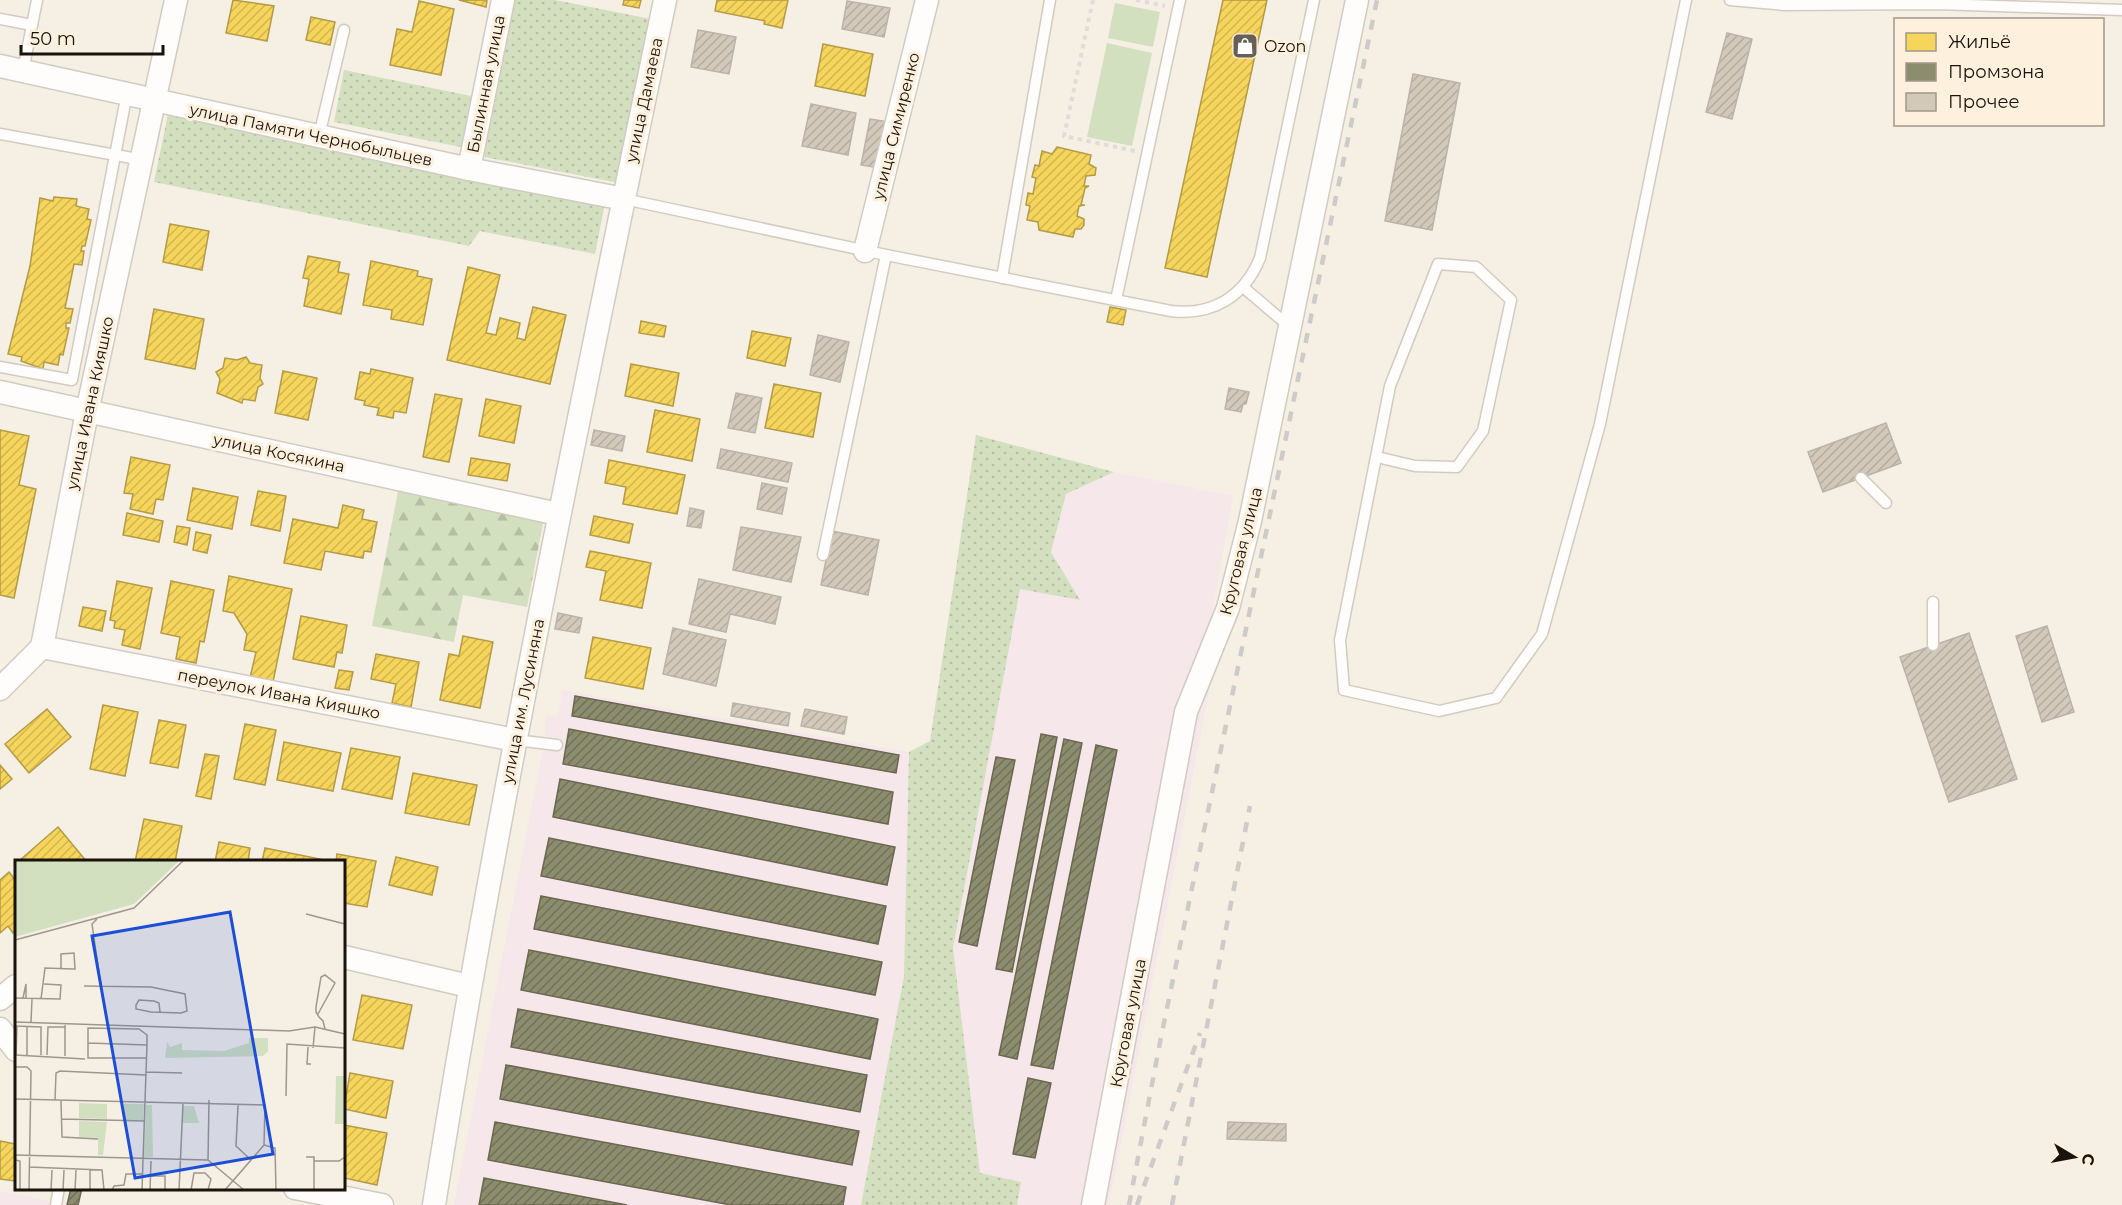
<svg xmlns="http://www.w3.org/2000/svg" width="2122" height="1205" font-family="Montserrat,sans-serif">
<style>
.industrial{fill:#f6e7ea}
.grass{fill:url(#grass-dots)}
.forest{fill:url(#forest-firs)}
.garden{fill:#d3e0bf}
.homes{fill:url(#homes-hatch);stroke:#b49b44;stroke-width:1.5}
.industry{fill:url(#industry-hatch);stroke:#6a6850;stroke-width:1.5}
.building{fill:url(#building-hatch);stroke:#b9b3aa;stroke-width:1.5}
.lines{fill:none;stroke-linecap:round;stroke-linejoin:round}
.lane-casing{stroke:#d1cbc1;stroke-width:13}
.street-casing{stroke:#d1cbc1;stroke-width:25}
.path{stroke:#dfdcd9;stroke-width:4;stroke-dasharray:4.5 4.5;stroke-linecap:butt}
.lane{stroke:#fefdfb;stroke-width:10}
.street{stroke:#fefdfb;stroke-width:22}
.rail{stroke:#cdcbc9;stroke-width:4.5;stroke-dasharray:10 10;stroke-linecap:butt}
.labels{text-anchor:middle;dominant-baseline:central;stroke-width:6;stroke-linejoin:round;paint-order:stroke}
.poi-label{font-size:16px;fill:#19130b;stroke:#fdf0dd;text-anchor:start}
.street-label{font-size:16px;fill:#19130b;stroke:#fdf0dd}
.inset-road{fill:none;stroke:#9e978d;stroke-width:1.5}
.view{fill:#1d4ed8;fill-opacity:0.15;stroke:#1d4ed8;stroke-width:3}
.inset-edge{fill:none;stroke:#19130b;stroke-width:3}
</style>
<defs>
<pattern id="grass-dots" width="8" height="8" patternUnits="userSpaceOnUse" patternTransform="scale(1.5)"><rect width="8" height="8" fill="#d3e0bf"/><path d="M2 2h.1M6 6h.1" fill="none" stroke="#b5bfa3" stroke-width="1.8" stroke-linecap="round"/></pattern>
<pattern id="forest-firs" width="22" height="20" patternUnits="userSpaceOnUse" patternTransform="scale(1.5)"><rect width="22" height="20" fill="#d3e0bf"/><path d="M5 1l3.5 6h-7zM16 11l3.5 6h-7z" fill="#b5bfa3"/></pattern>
<pattern id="homes-hatch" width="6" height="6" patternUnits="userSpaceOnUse" patternTransform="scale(1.5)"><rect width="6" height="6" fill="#f6d55c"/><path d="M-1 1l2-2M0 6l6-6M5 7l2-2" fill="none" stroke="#d2b64f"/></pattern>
<pattern id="industry-hatch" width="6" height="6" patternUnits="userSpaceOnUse" patternTransform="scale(1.5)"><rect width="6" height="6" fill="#8c8c6e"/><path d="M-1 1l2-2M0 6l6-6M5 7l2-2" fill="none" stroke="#727159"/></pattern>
<pattern id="building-hatch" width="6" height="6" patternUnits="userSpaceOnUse" patternTransform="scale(1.5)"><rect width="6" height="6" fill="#d3c9bb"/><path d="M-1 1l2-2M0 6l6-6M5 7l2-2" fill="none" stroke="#b5ac9f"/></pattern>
</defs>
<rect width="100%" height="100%" fill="#f6efe4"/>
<g class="industrial">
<path d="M1114,472L1233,496L1212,615L1221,629L1109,1205H1017L1021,1182L980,1173L953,948L1020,588L1079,600L1051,552L1066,494Z"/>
<path d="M562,690L909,752L904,976L861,1205H454L544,744L546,715L558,717Z"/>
<path d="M0,1191L71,1205H0Z"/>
</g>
<g class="grass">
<path d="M515,0H555L651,19L619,183L484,157Z"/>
<path d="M344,70L471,96L461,147L334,122Z"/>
<path d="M169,109L606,198L595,254L480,231L469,246L154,182Z"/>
<path d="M976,435L1114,472L1066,494L1051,552L1080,600L1020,589L953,948L980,1173L1021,1182L1017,1205H861L904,976L909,752L930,741Z"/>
</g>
<path class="forest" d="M399,486L545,513L527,607L463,595L454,642L372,626Z"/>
<g class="garden">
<path d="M1115,3L1160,12L1153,47L1108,38Z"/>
<path d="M1107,43L1152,53L1132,146L1087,137Z"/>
</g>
<g class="homes">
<path d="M233,0L274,6L267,41L226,33Z"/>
<path d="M459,0H487L486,7Z"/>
<path d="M624,0H641L639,8L623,5Z"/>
<path d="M717,0H788L782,28L764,24L765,21L715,11Z"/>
<path d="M1223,0H1267L1207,277L1165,268Z"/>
<path d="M419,1L454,9L441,75L390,65L397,29L412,32Z"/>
<path d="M311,17L335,22L330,45L306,40Z"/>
<path d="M823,44L873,54L865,96L815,86Z"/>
<path d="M1057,147L1091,155L1089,164L1096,168L1095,175L1086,176L1084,186H1089L1085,188L1081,205H1085L1079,206L1077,216L1084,219V225L1081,229H1075L1073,237L1039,230L1038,222L1027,220L1030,206L1026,205L1028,193L1033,194L1036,178L1032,177L1035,165L1039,166L1042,151L1052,154Z"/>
<path d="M54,197L77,199L76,206L89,209L87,219L91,220L85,246H82L81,251H84L82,265L74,264L65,308L73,309L70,323H66V328H69L63,355L60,354L58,365L44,362L43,369L21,361L22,357L8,354L30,266L40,198L53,201Z"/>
<path d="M170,224L209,231L202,270L163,262Z"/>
<path d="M308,256L340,262L338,272L349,274L341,314L304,306L309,279L303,278Z"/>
<path d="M371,261L418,271L417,276L432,279L423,325L391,319L392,310L363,305Z"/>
<path d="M468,267L500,275L486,333L496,335L500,318L520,323L517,338L525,340L533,307L566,315L550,384L447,360Z"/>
<path d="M1110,307L1126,310L1123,325L1107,322Z"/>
<path d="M154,309L204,319L195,369L145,359Z"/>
<path d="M641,321L666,326L664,337L639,333Z"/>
<path d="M752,331L791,338L785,366L747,358Z"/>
<path d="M246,357L250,363L262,365L260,378L263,384L258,387L255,401L243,399L242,403L217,393L220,379L216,372L223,368L225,358L237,360Z"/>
<path d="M631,364L679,373L673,406L625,396Z"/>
<path d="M371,369L413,378L406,413L394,411L393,418L377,415L379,408L364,405L365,401L355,399L360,372L370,374Z"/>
<path d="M283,371L317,378L308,420L275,413Z"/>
<path d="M774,384L821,393L813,437L765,428Z"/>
<path d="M435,394L462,399L449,462L423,457Z"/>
<path d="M486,399L521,406L514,443L479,436Z"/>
<path d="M655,410L700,419L692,461L647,452Z"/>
<path d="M0,430L29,436L19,485L36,489L14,598L0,595Z"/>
<path d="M131,457L170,465L163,500L156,499L153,514L130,509L133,494L124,493Z"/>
<path d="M471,458L510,464L507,481L468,475Z"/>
<path d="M609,460L685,475L677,514L623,504L626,487L605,483Z"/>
<path d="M193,488L238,497L232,529L187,520Z"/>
<path d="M258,491L286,496L280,531L251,525Z"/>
<path d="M343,505L364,510L362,519L377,522L371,552L364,551L363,558L325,551L321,570L284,563L293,519L338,528Z"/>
<path d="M127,513L163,521L159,542L123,535Z"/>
<path d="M594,516L633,524L629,543L590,535Z"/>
<path d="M177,526L190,528L187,545L174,542Z"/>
<path d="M196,532L211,535L207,553L193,550Z"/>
<path d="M590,551L651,563L642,608L600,600L606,571L586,567Z"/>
<path d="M229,576L292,589L273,682L250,678L256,652L244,650L247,634L234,613L223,611Z"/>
<path d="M117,581L152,588L140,649L122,645L125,630L114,628L115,621L110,620Z"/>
<path d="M171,581L214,590L204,642L200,641L196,663L176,659L180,637L161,633Z"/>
<path d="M83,607L106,611L102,631L79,626Z"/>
<path d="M301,616L347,625L342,653L337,652L334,667L293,659Z"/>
<path d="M463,636L493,642L480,708L440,700L449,654L459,656Z"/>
<path d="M593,637L651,648L643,689L585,678Z"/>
<path d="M376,654L419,662L411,707L392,703L396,684L371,679Z"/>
<path d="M339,670L353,672L349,690L335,688Z"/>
<path d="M103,705L138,712L125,776L90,769Z"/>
<path d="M47,709L71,737L29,773L5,744Z"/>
<path d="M159,720L186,725L178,768L150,763Z"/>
<path d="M245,724L276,730L265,785L234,779Z"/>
<path d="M284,742L341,753L333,791L277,780Z"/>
<path d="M351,748L400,757L392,799L342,789Z"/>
<path d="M205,754L219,756L211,799L196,796Z"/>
<path d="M0,765L12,779L0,789Z"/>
<path d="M413,773L477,785L469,825L405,813Z"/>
<path d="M144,819L182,826L175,862H135Z"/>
<path d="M58,827L87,862H20V860Z"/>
<path d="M219,842L250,848L248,862H215Z"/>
<path d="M265,848L320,859L319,862H262Z"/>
<path d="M337,854L376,861L367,907L344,903V862H336Z"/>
<path d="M396,857L438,867L432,895L389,885Z"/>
<path d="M9,872L16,881V930L13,933L8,926L0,933V880Z"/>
<path d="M362,995L412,1005L403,1049L353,1040Z"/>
<path d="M350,1073L393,1081L386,1118L344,1109Z"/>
<path d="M344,1125L387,1133L377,1185L344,1178Z"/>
<path d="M0,1141L16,1144L15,1181L0,1179Z"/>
</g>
<g class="industry">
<path d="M575,696L899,755L896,773L572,716Z"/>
<path d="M569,729L893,792L888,824L563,764Z"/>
<path d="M1041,734L1057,737L1012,972L996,969Z"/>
<path d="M1064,739L1082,743L1017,1059L999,1055Z"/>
<path d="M1096,745L1117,750L1053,1069L1031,1065Z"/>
<path d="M996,757L1015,760L977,946L959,942Z"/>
<path d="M560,779L895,847L887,885L553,817Z"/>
<path d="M549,838L886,906L878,944L541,876Z"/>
<path d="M541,896L882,962L875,995L534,929Z"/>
<path d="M529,950L878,1019L870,1059L521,990Z"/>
<path d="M518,1009L867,1075L860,1112L511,1047Z"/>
<path d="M506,1065L859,1131L852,1165L500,1099Z"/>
<path d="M1028,1078L1051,1083L1035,1158L1013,1154Z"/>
<path d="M495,1122L846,1187L843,1205H731L488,1160Z"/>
<path d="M484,1178L627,1205H479Z"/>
<path d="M71,1188H82L78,1205H67Z"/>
</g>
<g class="building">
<path d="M847,1L890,8L884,37L842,29Z"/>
<path d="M698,30L736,37L729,74L691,67Z"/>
<path d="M1727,33L1752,39L1732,119L1706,112Z"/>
<path d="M1413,74L1460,83L1432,230L1385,221Z"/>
<path d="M811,104L856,113L848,155L802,146Z"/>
<path d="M870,119L889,122L879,168L861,165Z"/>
<path d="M818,335L849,342L840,382L810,375Z"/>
<path d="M1229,388L1249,392L1246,404H1243L1241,412L1225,409Z"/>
<path d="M736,393L762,398L755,433L728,428Z"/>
<path d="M1886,423L1901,463L1823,492L1808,452Z"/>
<path d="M594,430L625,436L622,451L591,445Z"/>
<path d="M721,449L792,463L788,482L717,468Z"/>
<path d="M762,483L787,488L782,514L757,509Z"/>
<path d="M690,508L704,511L701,528L687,526Z"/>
<path d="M741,527L801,537L791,582L733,570Z"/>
<path d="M832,531L879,540L868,595L821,585Z"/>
<path d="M699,579L781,597L775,624L730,614L726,632L689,624Z"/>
<path d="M558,613L582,618L579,633L555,629Z"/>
<path d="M2047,626L2074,712L2042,722L2016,636Z"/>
<path d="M673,628L726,640L716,686L663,674Z"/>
<path d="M1969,633L2017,779L1949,802L1900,657Z"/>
<path d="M733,703L790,713L788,726L731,716Z"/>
<path d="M805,709L847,717L844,734L801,726Z"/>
<path d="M1228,1122L1286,1124V1141L1227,1139Z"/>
</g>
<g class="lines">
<g class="lane-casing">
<g id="lane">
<path d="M1730,0L1785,5L1937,4L2122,10"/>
<path d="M0,19L32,25"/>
<path d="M23,71L37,0"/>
<path d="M0,134L143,160"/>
<path d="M319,136L344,30"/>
<path d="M624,199L886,255L1171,311C1212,316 1244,297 1260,258L1314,0"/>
<path d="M1002,278L1050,0"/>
<path d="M1243,287L1290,327"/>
<path d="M1116,300L1180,0"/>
<path d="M0,367L72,380L127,93"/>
<path d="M1377,457L1415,466L1457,467L1483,431L1511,300L1476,267L1438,264L1390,386L1340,640L1344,690L1439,711L1496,698L1542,634L1600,424L1686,0"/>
<path d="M1861,478L1886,503"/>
<path d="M823,555L886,255"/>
<path d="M1933,602V645"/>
<path d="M515,740L557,745"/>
<path d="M56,1205L59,1188"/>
</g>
</g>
<g class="street-casing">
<g id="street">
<path d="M0,66L469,169L624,199"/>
<path d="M469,169L503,0"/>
<path d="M865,251L927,0"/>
<path d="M0,392L558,514"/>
<path d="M42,647L515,740"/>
<path d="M0,689L42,647L87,412L176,0"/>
<path d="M344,957L469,986"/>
<path d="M0,999L16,986"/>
<path d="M0,1029L16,1050"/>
<path d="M295,1188L382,1205"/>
<path d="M434,1205C498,801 582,401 665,0"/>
<path d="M1093,1205L1186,712L1228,608L1250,521L1357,0"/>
</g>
</g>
<g class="path">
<path d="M1093,0L1064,136L1135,151"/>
<path d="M1136,0L1165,6"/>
</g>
<use href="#lane" class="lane"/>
<use href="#street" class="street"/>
<g class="rail">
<path d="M1129,1205L1161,1037L1377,0"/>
<path d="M1137,1205L1200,1033"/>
<path d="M1172,1205L1250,806"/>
</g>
</g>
<defs>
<g id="shop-square" transform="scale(1.35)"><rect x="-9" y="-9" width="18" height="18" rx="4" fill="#666057" stroke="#fdf0dd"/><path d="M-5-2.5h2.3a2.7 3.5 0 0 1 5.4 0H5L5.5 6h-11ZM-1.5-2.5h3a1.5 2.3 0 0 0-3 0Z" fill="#fff"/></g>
</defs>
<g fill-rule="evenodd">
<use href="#shop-square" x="1245" y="46"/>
</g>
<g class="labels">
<g class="poi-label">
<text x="1264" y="46">Ozon</text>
</g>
<g class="street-label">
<text transform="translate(486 84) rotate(-79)">Былинная улица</text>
<text transform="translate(644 100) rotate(-78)">улица Дамаева</text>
<text transform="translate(896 126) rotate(-76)">улица Симиренко</text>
<text transform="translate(311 135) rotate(12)">улица Памяти Чернобыльцев</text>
<text transform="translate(90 403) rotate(-78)">улица Ивана Кияшко</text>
<text transform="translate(279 453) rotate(12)">улица Косякина</text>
<text transform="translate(1241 551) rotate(-76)">Круговая улица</text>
<text transform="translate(279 694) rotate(11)">переулок Ивана Кияшко</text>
<text transform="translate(523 701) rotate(-79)">улица им. Лусиняна</text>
<text transform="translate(1128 1023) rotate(-79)">Круговая улица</text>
</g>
</g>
<g transform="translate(15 860)">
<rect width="330" height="330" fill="#f6efe4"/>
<path d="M0,0H165L119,44L0,77ZM234,178H253V191L248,196L150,198L152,182L155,187L167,183V190L209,191L234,183ZM64,243L92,244V259L64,258ZM109,244H129L128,260H109ZM131,245H137L138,297H129ZM64,261L92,262L88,295H83V278L64,277Z" fill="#d3e0bf"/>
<path d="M321,216H330V264H320ZM168,246H179L184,263H168Z" fill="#d3e0bf"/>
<path class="inset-road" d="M291,54L330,64M82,59L77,64L86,126M0,80L119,48L169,0M69,126L136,127L170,134L172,151L166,153L136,152L121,149V145L124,140L139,141L144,143L145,152M0,138L45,139L46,125L29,124M8,138L11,124V138M26,139L30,108L58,109H60L59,93L46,94V109M303,154L320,123L310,115L306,117L301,147V152L304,157L308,161L310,169M0,162L274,171L300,167M16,162L17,139M0,166L26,167V195M73,183L132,185M293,187L292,204H296M298,188L300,167L330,174M0,195L70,199M1,195L2,166M12,195V167M32,195L33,167H50M50,196V165M0,207H12L16,211L14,330M131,212L167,213M271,236L272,184L330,188M0,239L250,245L249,285L210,330M40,241L41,213L45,211L131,215M46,241L47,277L83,279M223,245L221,286L236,300M46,259L130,261M249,285L260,288L261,330M0,295L193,300L229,330M291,297H299V330M0,300L5,301V330M193,300L194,240M299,301H324L330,297M14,307L87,310L89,330M135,316H150V330M36,330L37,310M48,330L49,310M60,330L61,310M75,330V310M97,330L99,326L109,325L111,314H128M127,330L131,212L132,185V175L124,169L73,168V198H132M135,330L136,301M164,330L168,244M176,330L179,313H190L196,319L193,330"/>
<path class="view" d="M215,52L258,294L120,318L77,76Z"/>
<rect width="330" height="330" class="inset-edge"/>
</g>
<rect x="1894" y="18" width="210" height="108" fill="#fdf0dd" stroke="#a29889" stroke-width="1.5"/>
<rect x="1906" y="33" width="30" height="18" fill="#f6d55c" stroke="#a29889" stroke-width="1.5"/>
<text x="1948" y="48" font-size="18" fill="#19130b">Жильё</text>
<rect x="1906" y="63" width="30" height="18" fill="#8c8c6e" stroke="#a29889" stroke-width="1.5"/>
<text x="1948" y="78" font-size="18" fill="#19130b">Промзона</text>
<rect x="1906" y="93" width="30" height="18" fill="#d3c9bb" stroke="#a29889" stroke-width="1.5"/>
<text x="1948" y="108" font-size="18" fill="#19130b">Прочее</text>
<g transform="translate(2074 1157) rotate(100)" stroke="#fdf0dd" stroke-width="4.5" paint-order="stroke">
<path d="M0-4.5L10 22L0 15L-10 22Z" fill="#19130b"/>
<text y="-9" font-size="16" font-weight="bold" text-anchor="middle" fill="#19130b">С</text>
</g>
<path d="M21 45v9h142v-9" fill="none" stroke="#19130b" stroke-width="3"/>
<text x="30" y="45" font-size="18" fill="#19130b" stroke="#fdf0dd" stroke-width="4.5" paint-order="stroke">50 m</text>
</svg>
